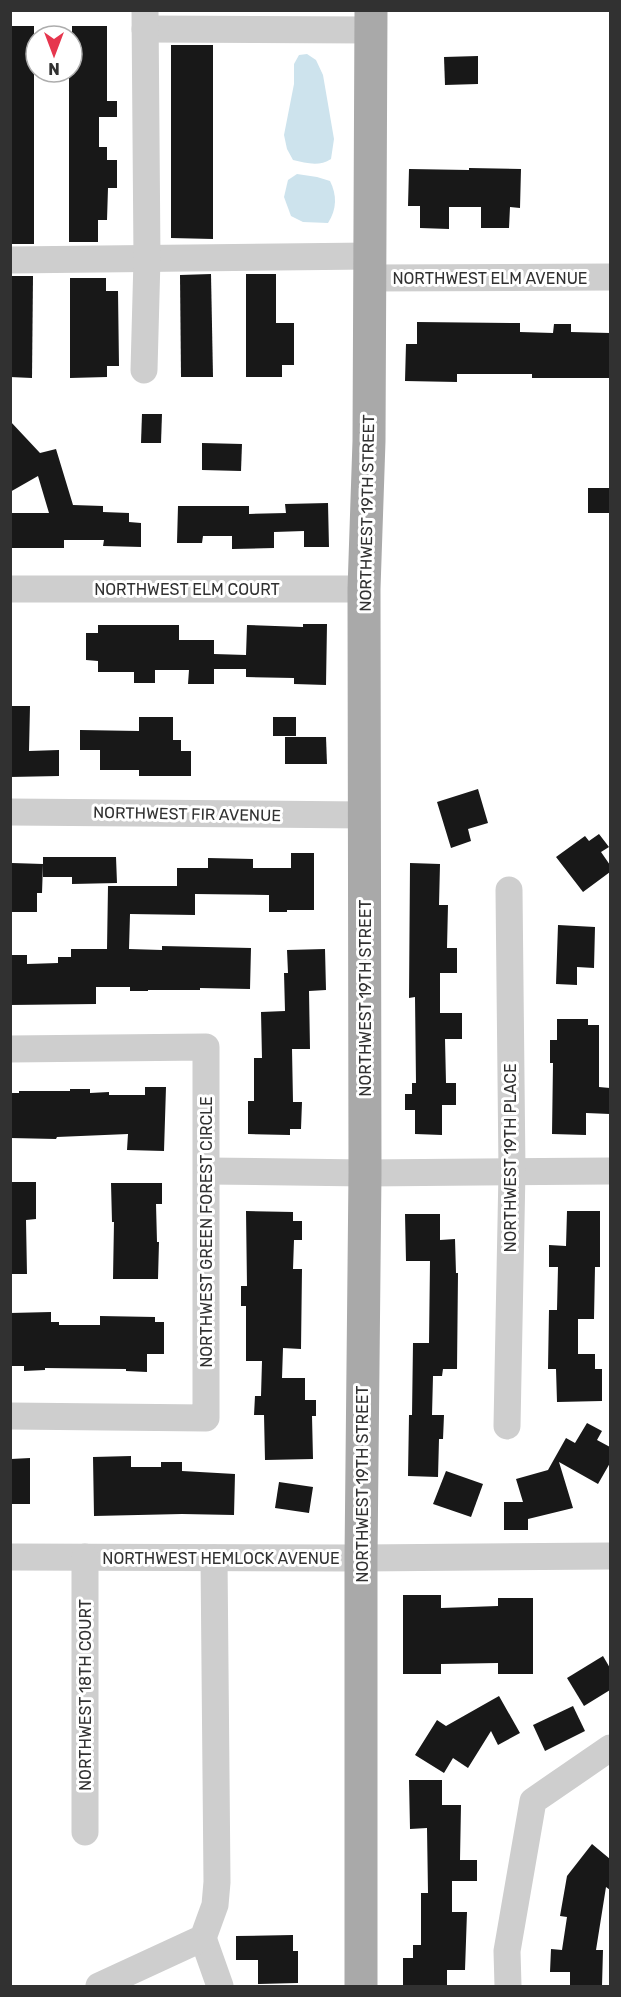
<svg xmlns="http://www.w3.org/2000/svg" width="621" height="1997" font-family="Rubik,sans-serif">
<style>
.water{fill:#cde3ed}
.building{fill:#181818}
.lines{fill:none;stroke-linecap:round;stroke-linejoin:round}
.minor{stroke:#cecece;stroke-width:27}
.major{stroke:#a9a9a9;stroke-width:33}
.labels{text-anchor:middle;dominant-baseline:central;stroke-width:6;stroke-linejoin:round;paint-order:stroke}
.street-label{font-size:16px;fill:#313131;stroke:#fff}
</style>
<rect width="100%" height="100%" fill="#fff"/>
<g class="water">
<path d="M307,54L316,60L323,75L334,139L331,159C319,167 306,163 293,160L287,149L284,135L294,84V64L299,55Z"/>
<path d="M297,174L317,177L330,181C337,195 337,209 328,223L303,222L291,216L284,197L288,180Z"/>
</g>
<g class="building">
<rect x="10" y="26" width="24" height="218"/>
<path d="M72,26H107V101H117V117H99V147H107V160H117V188H108L107,220H98V242H69V72H72Z"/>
<path d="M171,45H213V239L171,238Z"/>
<path d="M478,56V84L445,85L444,57Z"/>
<path d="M469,168L521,169L520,208L510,207L509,228H481V207H449V229L420,228V206H408L409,169L469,170Z"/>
<path d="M211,274L213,377H181L180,275Z"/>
<path d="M246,274H276V323H294V365H282V377H246Z"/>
<path d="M10,276H33L32,378L10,377Z"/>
<path d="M70,278H106V291H118L119,366H107V377L70,378Z"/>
<path d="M417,322L520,323V332L553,333L554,324H571V332L610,333V378H532V374H457V382L405,381L406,344H417Z"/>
<path d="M142,414H162L161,443H141Z"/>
<path d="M10,421L40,453L56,449L73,505L103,506V512L129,513V522L141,523V547L103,546L104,540H64V548H12V513H49L38,476L10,492Z"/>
<path d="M202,443L242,444L241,471L202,470Z"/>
<rect x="588" y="488" width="22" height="25"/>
<path d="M328,503L329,547H304V531L274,532V548L232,549V536H203L202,543H177L178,506H249V514L286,513L285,504Z"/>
<path d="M303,624H327L326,685L294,684V678L246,677V669H214V684H188L189,670H155V683H134V672H98V661L86,660V633H98V625H179V640H214V654L246,655L247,625L303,627Z"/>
<path d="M10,706H30L29,751L59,750V776L10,777Z"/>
<path d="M139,717H173V740H181V751H191V776H139V770H100V750H80V730L139,731Z"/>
<rect x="273" y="717" width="23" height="19"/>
<path d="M285,737H326L327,764H285Z"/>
<path d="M478,789L488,823L468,829L471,841L451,848L437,802Z"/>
<path d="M599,834L609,847L601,852L610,865V872L583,892L556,857L585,836L589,841Z"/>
<path d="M291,853H314V910H287V912H269V895L195,894V915L130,914L129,949L162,950V946L251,948L250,989L200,988V990H148V991H130V987H96V1004L10,1005V955H27V964L58,963V957H71V949H107L108,886H177V868H208V858L253,859V868H291Z"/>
<path d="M43,857H116L117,883L72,884V877H43Z"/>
<path d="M12,863L43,864L42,893H37V912H10Z"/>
<path d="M410,863L440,864L439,905H448L447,948H457V973H440V1013H462V1039H445L446,1083H456V1105H442V1135L415,1134V1110H405V1094H412V1083H416L415,997L409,998Z"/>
<path d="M558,925L595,927L594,968L577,967V985L556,984Z"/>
<path d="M325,949L326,990L309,991L310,1049H292L293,1102H302L301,1129H290V1135L248,1134V1101H254V1058H262L261,1012L285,1011L284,973H288L287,950Z"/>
<path d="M557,1019H588V1025H599V1087L610,1088V1114L586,1113V1135L552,1134L553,1063H550V1040H557Z"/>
<path d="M145,1087H166L164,1151L127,1150L128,1134L57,1137L56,1139L10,1138V1093H19V1091H70V1089H90V1093L109,1092V1095H145Z"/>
<path d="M10,1182H36V1219L26,1220L27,1274H10Z"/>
<path d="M111,1183H162V1204H156L157,1242H159L158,1279H113L114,1222H112Z"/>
<path d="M246,1211L293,1212V1221H302V1240H294L293,1269H302L301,1349L283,1348L282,1378H305V1400H316V1416H312L313,1459L265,1460L264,1415H254L255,1396H261L262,1361H246V1306H241V1286H247Z"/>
<path d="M567,1211H600V1267H595L594,1319H578V1354H595V1369H602V1401L557,1402L556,1369H548L549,1310H557L558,1267H549V1245L566,1246Z"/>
<path d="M405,1214H440V1240L455,1239L456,1273H458L457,1369H443L442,1376H433L432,1415H444L443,1439H439L438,1477L408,1476L409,1415H412L413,1343H429L430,1261H406Z"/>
<path d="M51,1312V1322H59V1325H100V1316L155,1317V1322H164V1354H147V1372L126,1371V1369L45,1368V1370L24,1371V1366H10V1313Z"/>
<path d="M587,1423L602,1431L597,1440L610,1447V1463L598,1484L559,1462L573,1508L528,1519V1530H504V1502H523L516,1479L548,1470L566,1438L575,1443Z"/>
<path d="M131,1456V1467H161V1462H182V1471L235,1474L234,1515L182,1514L94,1516L93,1457Z"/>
<path d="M30,1458V1504H10L11,1459Z"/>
<path d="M446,1471L483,1484L471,1517L433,1504Z"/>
<path d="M279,1482L313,1487L309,1513L275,1508Z"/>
<path d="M403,1595H441V1608L498,1606V1598H533V1674H498V1663L441,1664V1674H403Z"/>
<path d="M603,1656L610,1668V1690L584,1706L567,1678Z"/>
<path d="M499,1696L520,1733L498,1745L491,1731L468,1768L453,1758L444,1773L415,1755L437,1720L446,1726Z"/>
<path d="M573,1706L585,1731L545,1751L533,1725Z"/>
<path d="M409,1780H442V1805H461L460,1860H477V1881H452V1912H467L465,1970H447V1986H403V1958H413V1945H421V1893H428L427,1828L410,1829Z"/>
<path d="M592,1844L610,1859V1890L606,1887L596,1950H603L602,1986H570V1972H550L551,1949L562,1950L567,1917L560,1916L567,1876Z"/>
<path d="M293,1935V1951H298V1983L258,1984V1960H236V1936Z"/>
</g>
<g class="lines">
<g class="minor">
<path d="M145,29L370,30"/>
<path d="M10,260L370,256"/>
<path d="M370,278L610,277"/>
<path d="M144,370L147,259L145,10"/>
<path d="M10,589H364"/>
<path d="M10,812L364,815"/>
<path d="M10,1049L206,1047V1418L10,1416"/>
<path d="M207,1171L365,1173L610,1171"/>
<path d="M507,1426L512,1171L509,890"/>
<path d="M10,1557L361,1558L610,1556"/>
<path d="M85,1557V1832"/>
<path d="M203,1938L220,1986"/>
<path d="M99,1986L203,1938L215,1905L217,1882L214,1558"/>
<path d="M508,1986L507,1951L533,1801L610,1748"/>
</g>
<path class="major" d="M361,1986V1558L365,1173L364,589L369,441L371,10"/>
</g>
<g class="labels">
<g class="street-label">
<text x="490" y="278">NORTHWEST ELM AVENUE</text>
<text transform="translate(367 513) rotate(-89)">NORTHWEST 19TH STREET</text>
<text x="187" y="589">NORTHWEST ELM COURT</text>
<text transform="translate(187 814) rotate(1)">NORTHWEST FIR AVENUE</text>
<text transform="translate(365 998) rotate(-90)">NORTHWEST 19TH STREET</text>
<text transform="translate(510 1158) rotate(-90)">NORTHWEST 19TH PLACE</text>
<text transform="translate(206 1232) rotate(-90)">NORTHWEST GREEN FOREST CIRCLE</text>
<text transform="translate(362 1484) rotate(-90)">NORTHWEST 19TH STREET</text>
<text x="221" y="1558">NORTHWEST HEMLOCK AVENUE</text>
<text transform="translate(85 1695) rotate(-90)">NORTHWEST 18TH COURT</text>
</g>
</g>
<rect width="621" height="1997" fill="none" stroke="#313131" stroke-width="24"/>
<g transform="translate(54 54) rotate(180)"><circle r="28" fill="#ffffff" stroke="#adadad" stroke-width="1.5"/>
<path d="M0-4.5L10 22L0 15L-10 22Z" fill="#e6364e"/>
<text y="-9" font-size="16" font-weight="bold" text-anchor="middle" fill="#313131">N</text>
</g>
</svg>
